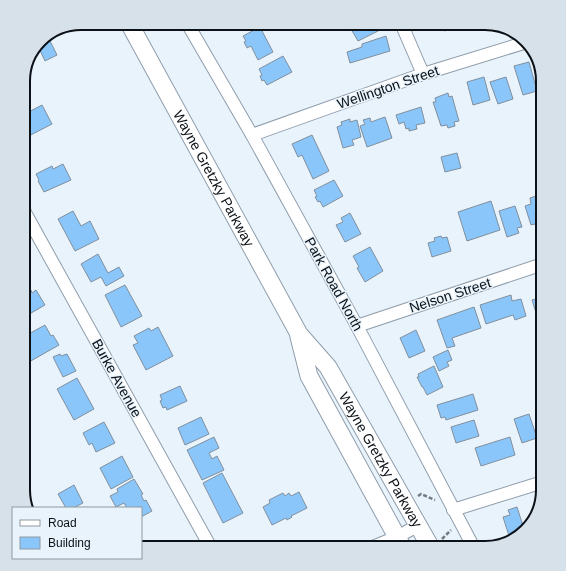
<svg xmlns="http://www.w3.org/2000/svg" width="566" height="571" font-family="Arial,sans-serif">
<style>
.building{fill:#8bc6fb;stroke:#808f9d}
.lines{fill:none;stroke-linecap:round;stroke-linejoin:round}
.minor-casing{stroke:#8f9dab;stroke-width:14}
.secondary-casing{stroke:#8f9dab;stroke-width:19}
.path{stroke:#747c83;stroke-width:2.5;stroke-dasharray:4 2;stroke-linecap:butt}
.minor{stroke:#fff;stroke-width:12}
.secondary{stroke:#fff;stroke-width:17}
.labels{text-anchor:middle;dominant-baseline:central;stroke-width:3;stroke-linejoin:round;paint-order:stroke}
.street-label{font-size:14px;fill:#0b1116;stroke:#e9f3fc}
.rim{fill:none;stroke:#0b1116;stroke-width:2}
</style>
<rect width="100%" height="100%" fill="#e9f3fc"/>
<g class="building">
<path d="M357,23H376L380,30L358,41L351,29L358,25Z"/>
<path d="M441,23H460L461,26L444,31Z"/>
<path d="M260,27L273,52L258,60L251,46L247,48L244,42L246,41L243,36Z"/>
<path d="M386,36L390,51L350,63L347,52L362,47V44Z"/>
<path d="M49,39L57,55L45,61L38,46L40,43Z"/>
<path d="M283,56L292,72L267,85L264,80L262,81L260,76L262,75L259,69Z"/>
<path d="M529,62L537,91L523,95L514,66Z"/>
<path d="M537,66L543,80V97L534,70L538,69Z"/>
<path d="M484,77L490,100L473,105L467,82Z"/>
<path d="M506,77L513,99L498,104L490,82Z"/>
<path d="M448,93L449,97L452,96L459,121L454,122L455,126L448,128L447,125L441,126L433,102H436L435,98Z"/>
<path d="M42,105L52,124L23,139V115Z"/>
<path d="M421,107L425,123L416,125L417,129L409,131V128L406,129L404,122L399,124L396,115Z"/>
<path d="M385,117L392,138L367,147L360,126L365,124L363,120L370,118L371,122Z"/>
<path d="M350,119V122L357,120L361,137L352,140L354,145L343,148L337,127L342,125L341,122Z"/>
<path d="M312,135L329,171L313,179L302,155L298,157L292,144Z"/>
<path d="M457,153L461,168L445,172L441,157Z"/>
<path d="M63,164L71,180L44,192L38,181L39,180L36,174L52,166L53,169Z"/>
<path d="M334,180L343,196L323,207L320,201L318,202L315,197L317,196L314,190Z"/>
<path d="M542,194L543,199V223L536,226L535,224L531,225L525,206L531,204L530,198Z"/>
<path d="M491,201L500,230L467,241L458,212Z"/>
<path d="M515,206L522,227L517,228L519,233L507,237L499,211Z"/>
<path d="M73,211L81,226L90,221L99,239L75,251L58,219Z"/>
<path d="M350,213L361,234L345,242L336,225L343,222L341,218Z"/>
<path d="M441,236L442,238L447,237L451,251L432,257L428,243L435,241L434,238Z"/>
<path d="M370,247L383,271L365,282L357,268L359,267L353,256Z"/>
<path d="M98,254L108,273L119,267L124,276L106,286L101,277L91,282L81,264Z"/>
<path d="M125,285L142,316L121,327L105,295Z"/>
<path d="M31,290L32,293L36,290L45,305L26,316L25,314L23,315V295Z"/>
<path d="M511,295L512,301L521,299L526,316L515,320L513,315L486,324L480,305Z"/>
<path d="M543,297V314L537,316L532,300Z"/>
<path d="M474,307L481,328L452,338L455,346L447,348L437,320Z"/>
<path d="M45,325L51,336L53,335L59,345L29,362L23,351V337Z"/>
<path d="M158,327L173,356L146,370L133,345L138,343L134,336L149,328L151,331Z"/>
<path d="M416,330L425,351L409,358L400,338Z"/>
<path d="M448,350L452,360L447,362L449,366L439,371L433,357Z"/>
<path d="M60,354L61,356L67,354L76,371L63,377L53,357Z"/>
<path d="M434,366L443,387L427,395L423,387H422L417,377H419L418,374Z"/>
<path d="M77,378L94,409L74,420L57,389Z"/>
<path d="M180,386L187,401L167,410L166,407L163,408L160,401L162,400L160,395Z"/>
<path d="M473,394L478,410L446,420L445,417L441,418L437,405Z"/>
<path d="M529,414L537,438L522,443L514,419Z"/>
<path d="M201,417L209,434L185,445L178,428Z"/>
<path d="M474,420L479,436L456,443L451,427Z"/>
<path d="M104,422L115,443L96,452L92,443L89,445L83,433Z"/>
<path d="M214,437L219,448L209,453L212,459L217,456L224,470L202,480L187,450Z"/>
<path d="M510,437L515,455L481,466L475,448Z"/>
<path d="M122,456L133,477L111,489L100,468Z"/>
<path d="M222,473L243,513L223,523L203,483Z"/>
<path d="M134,479L143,494L141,495L144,501L146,500L152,511L141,517V508H127L124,503L116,507L110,496L118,492L117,489Z"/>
<path d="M74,485L83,503L73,508H66L58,494Z"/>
<path d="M299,492L307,508L291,516L292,517L287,520L286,518L272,525L263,507L270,503L269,500L283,493L285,496L289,493L291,496Z"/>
<path d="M517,507L525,532L523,534L510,539L503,517L510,515L508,510Z"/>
</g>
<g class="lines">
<g class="minor-casing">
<g id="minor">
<path d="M187,23L252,135L357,326L474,548"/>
<path d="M401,23L423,74"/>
<path d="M252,135L423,74L527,42"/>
<path d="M23,209L211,548"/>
<path d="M357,326L543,264"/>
<path d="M453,510L543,482"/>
<path d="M370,548L397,537L419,525"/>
</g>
</g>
<g class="secondary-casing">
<g id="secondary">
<path id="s1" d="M129,23L299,334L328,367L431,548"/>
<path d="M299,337L309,376L403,548"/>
</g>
</g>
<g class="path">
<path d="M418,496L421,494L435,500"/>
<path d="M442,539L451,530"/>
</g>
<use href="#minor" class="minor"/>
<use href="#secondary" class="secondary"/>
</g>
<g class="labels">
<g class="street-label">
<text transform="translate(388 87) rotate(-19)">Wellington Street</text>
<text stroke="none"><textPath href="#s1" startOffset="177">Wayne Gretzky Parkway</textPath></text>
<text transform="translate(334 284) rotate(61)">Park Road North</text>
<text transform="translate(450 295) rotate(-18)">Nelson Street</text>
<text transform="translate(117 378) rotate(61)">Burke Avenue</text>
<text stroke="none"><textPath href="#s1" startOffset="505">Wayne Gretzky Parkway</textPath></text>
</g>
</g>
<path d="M0 0H566V571H0ZM81 30H485A51 51 0 0 1 536 81V490A51 51 0 0 1 485 541H81A51 51 0 0 1 30 490V81A51 51 0 0 1 81 30Z" fill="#d7e1ea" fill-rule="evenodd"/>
<path class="rim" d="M81 30H485A51 51 0 0 1 536 81V490A51 51 0 0 1 485 541H81A51 51 0 0 1 30 490V81A51 51 0 0 1 81 30Z"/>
<rect x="12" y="507" width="130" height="52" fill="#e9f3fc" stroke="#9099a0"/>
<rect x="20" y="520" width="20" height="6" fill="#ffffff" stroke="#9099a0"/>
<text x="48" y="527" font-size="12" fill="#0b1116">Road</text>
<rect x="20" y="537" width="20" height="12" fill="#8bc6fb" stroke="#9099a0"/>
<text x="48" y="547" font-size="12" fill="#0b1116">Building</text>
</svg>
